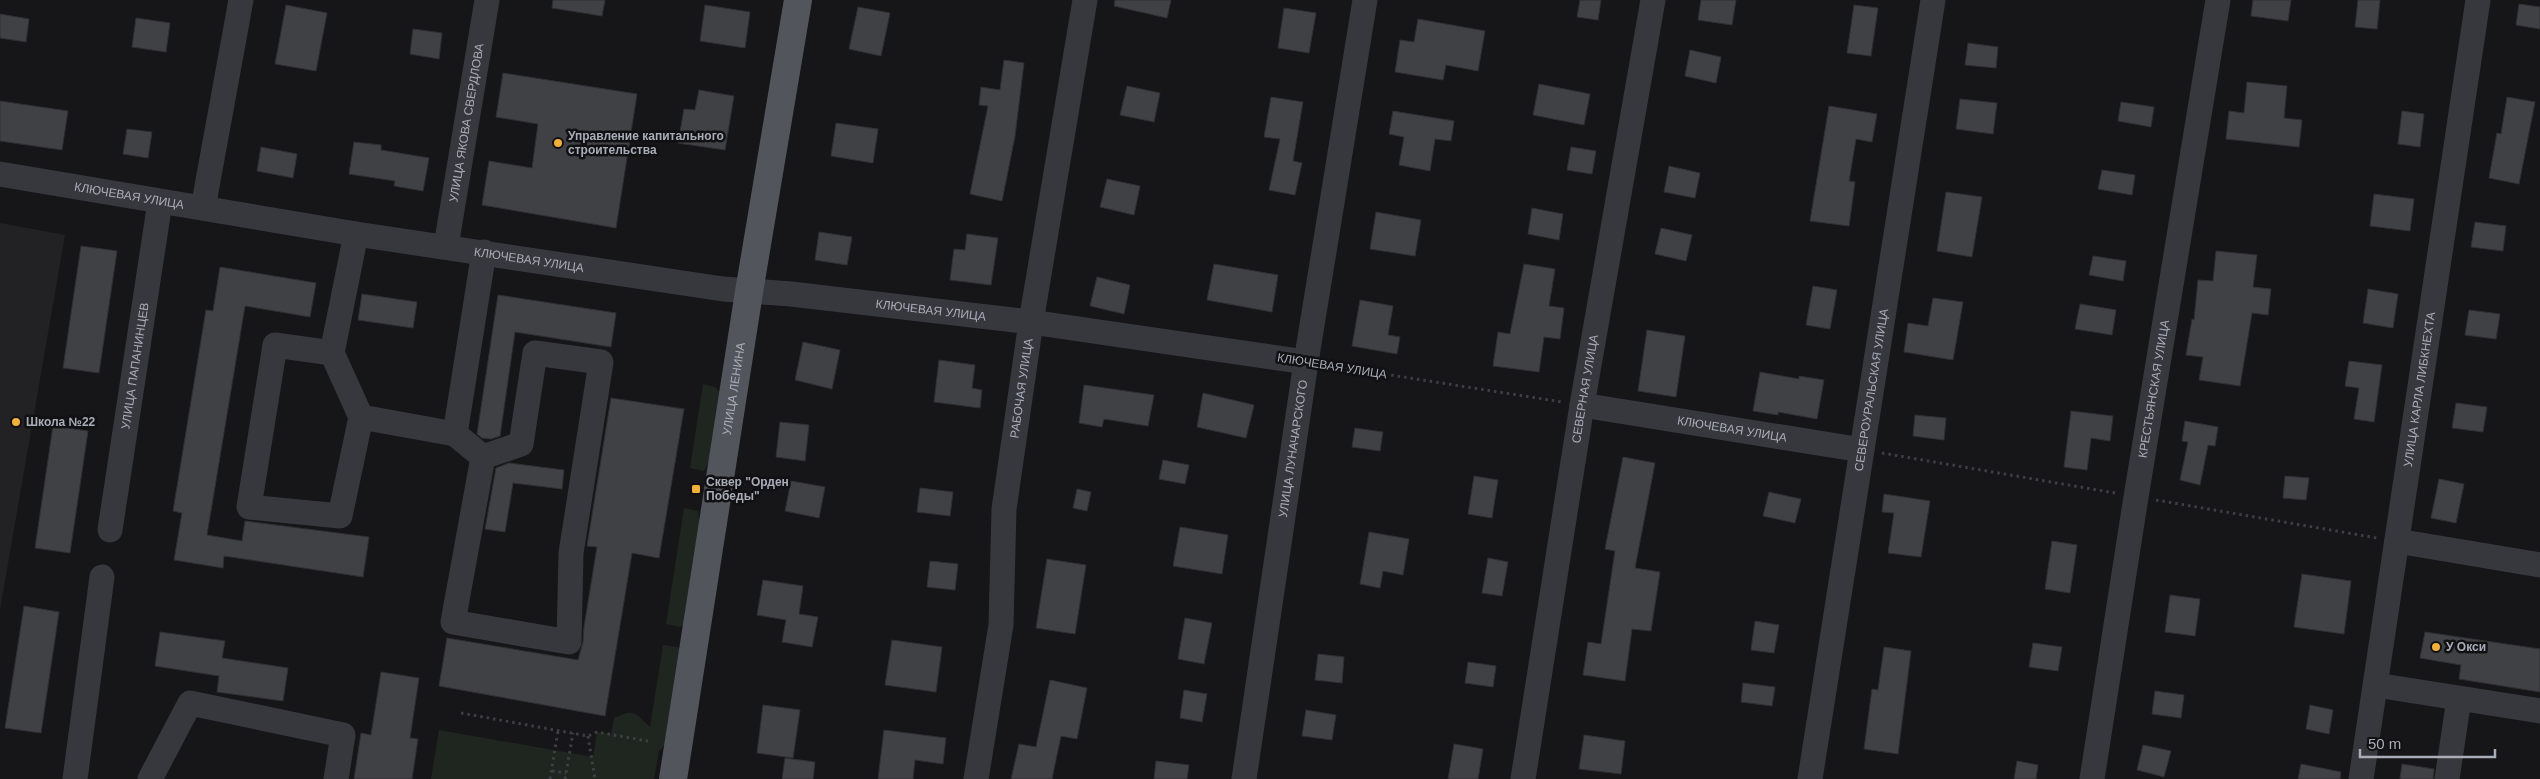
<svg xmlns="http://www.w3.org/2000/svg" width="2540" height="779" font-family="Arial,sans-serif">
<style>
.built{fill:#222225}
.green{fill:#1e261f}
.building{fill:#404145;stroke:#303034}
.lines{fill:none;stroke-linecap:round;stroke-linejoin:round}
.path{stroke:#3d3f44;stroke-width:3;stroke-dasharray:2.5 4;stroke-linecap:butt}
.minor{stroke:#37383d;stroke-width:25}
.major{stroke:#53555c;stroke-width:28}
.poi-dot{fill:#f2b134;stroke:#111113;stroke-width:2}
.labels{text-anchor:middle;dominant-baseline:central;stroke-width:5;stroke-linejoin:round;paint-order:stroke}
.street-label{font-size:12px;fill:#a8adb8;stroke:#111113}
.poi-label{font-size:12px;font-weight:bold;fill:#a8adb8;stroke:#111113;text-anchor:start}
</style>
<rect width="100%" height="100%" fill="#161618"/>
<path class="built" d="M0,223L65,235L0,610Z"/>
<g class="green">
<path d="M703,384L715,387L721,393L717,446L704,471L690,468Z"/>
<path d="M684,508L698,511L702,543L688,624L680,627L666,624Z"/>
<path d="M663,645L678,647L684,656L671,738L659,751L654,779H431L439,730L593,757L597,732L611,734L614,718C635,708 635,713 650,727Z"/>
</g>
<g class="building">
<path d="M553,0H605L602,16L552,8Z"/>
<path d="M1115,0H1171L1167,18L1114,6Z"/>
<path d="M1580,0H1601L1598,20L1577,17Z"/>
<path d="M1701,0H1736L1732,25L1698,20Z"/>
<path d="M2253,0H2291L2288,21L2251,16Z"/>
<path d="M2358,0H2380L2377,29L2355,27Z"/>
<path d="M2519,4L2540,7V29L2516,25Z"/>
<path d="M286,5L327,13L316,71L275,64Z"/>
<path d="M705,5L750,12L745,48L700,41Z"/>
<path d="M1854,5L1878,8L1871,56L1847,53Z"/>
<path d="M858,7L890,13L881,56L849,49Z"/>
<path d="M1284,8L1316,13L1309,53L1278,48Z"/>
<path d="M0,14L29,19L26,42L0,38Z"/>
<path d="M136,18L170,23L166,52L132,47Z"/>
<path d="M1418,19L1485,31L1478,71L1446,65L1443,80L1395,72L1400,40L1414,42Z"/>
<path d="M413,29L442,33L439,59L410,54Z"/>
<path d="M1968,43L1998,47L1996,68L1965,65Z"/>
<path d="M1690,50L1721,57L1716,83L1685,76Z"/>
<path d="M1004,60L1024,63L1015,136L1002,201L970,194L988,106L979,105L981,87L1000,90Z"/>
<path d="M503,73L637,94L616,228L482,205L489,161L532,168L538,124L496,117Z"/>
<path d="M2247,82L2287,86L2284,118L2302,120L2299,147L2226,139L2229,111L2244,113Z"/>
<path d="M1539,84L1590,94L1584,125L1533,115Z"/>
<path d="M1127,86L1160,93L1154,122L1120,115Z"/>
<path d="M699,90L734,96L725,150L678,143L684,109L695,110Z"/>
<path d="M1271,97L1303,102L1293,161L1302,163L1295,195L1269,190L1280,139L1264,137Z"/>
<path d="M2507,97L2535,102L2519,184L2489,178L2497,133L2501,134Z"/>
<path d="M1960,99L1997,103L1993,134L1956,129Z"/>
<path d="M0,101L68,111L62,150L0,141Z"/>
<path d="M2121,102L2154,107L2151,127L2118,121Z"/>
<path d="M1829,106L1877,114L1872,142L1856,139L1849,181L1855,182L1849,226L1810,221Z"/>
<path d="M1393,111L1454,121L1451,141L1435,139L1430,171L1399,165L1404,137L1389,134Z"/>
<path d="M2402,111L2424,114L2420,147L2398,144Z"/>
<path d="M836,123L878,129L873,163L831,156Z"/>
<path d="M127,129L152,132L148,158L123,154Z"/>
<path d="M354,142L381,145V150L429,158L423,191L394,186L395,181L349,174Z"/>
<path d="M261,147L297,154L293,178L257,171Z"/>
<path d="M1571,147L1596,151L1592,174L1567,170Z"/>
<path d="M1669,166L1700,173L1695,198L1664,192Z"/>
<path d="M2102,170L2135,175L2132,195L2098,189Z"/>
<path d="M1107,179L1140,186L1134,215L1100,207Z"/>
<path d="M1946,192L1982,197L1972,257L1937,251Z"/>
<path d="M2374,194L2414,199L2410,231L2370,226Z"/>
<path d="M1532,208L1563,214L1559,240L1528,234Z"/>
<path d="M1376,212L1421,220L1415,256L1370,249Z"/>
<path d="M2475,222L2506,226L2503,251L2471,247Z"/>
<path d="M1661,228L1692,235L1686,261L1655,254Z"/>
<path d="M819,232L852,237L847,265L815,260Z"/>
<path d="M967,234L998,238L991,285L950,280L954,249L965,250Z"/>
<path d="M81,246L117,251L99,373L63,368Z"/>
<path d="M2216,251L2257,255L2253,287L2271,289L2268,315L2252,313L2240,386L2199,380L2203,357L2186,355L2192,319L2194,320L2198,280L2213,281Z"/>
<path d="M2093,256L2126,261L2123,281L2089,275Z"/>
<path d="M1214,264L1278,275L1272,312L1207,300Z"/>
<path d="M1524,264L1555,269L1549,306L1564,308L1560,339L1544,337L1539,372L1493,366L1498,332L1510,334Z"/>
<path d="M220,267L316,283L310,317L245,306L207,535L242,541L245,521L369,537L363,577L224,556L223,568L174,560L182,513L173,511L206,310L213,311Z"/>
<path d="M1097,277L1130,285L1124,314L1090,306Z"/>
<path d="M1813,286L1837,290L1830,329L1806,325Z"/>
<path d="M2368,289L2398,294L2393,328L2363,323Z"/>
<path d="M362,294L417,302L413,328L358,320Z"/>
<path d="M498,295L616,313L611,347L515,332L500,436L491,439L482,438L477,434Z"/>
<path d="M1933,298L1963,302L1953,360L1904,352L1908,323L1928,326Z"/>
<path d="M1360,300L1393,306L1388,335L1400,337L1397,354L1352,346Z"/>
<path d="M2080,304L2116,310L2112,335L2075,329Z"/>
<path d="M2469,310L2500,314L2496,339L2465,335Z"/>
<path d="M1647,330L1685,336L1676,397L1638,391Z"/>
<path d="M803,342L840,350L832,389L795,380Z"/>
<path d="M939,360L975,365L972,388L982,390L980,408L934,402Z"/>
<path d="M2349,361L2382,365L2374,422L2354,419L2359,388L2345,386Z"/>
<path d="M1760,372L1799,379V376L1824,380L1817,419L1778,412V415L1753,411Z"/>
<path d="M1084,385L1154,395L1148,426L1104,419L1102,427L1079,423Z"/>
<path d="M1203,393L1254,405L1246,438L1197,427Z"/>
<path d="M611,398L684,409L659,558L632,553L605,716L439,686L447,638L578,660L583,642L584,627L597,547L587,546Z"/>
<path d="M2456,403L2487,407L2483,432L2452,428Z"/>
<path d="M2071,411L2113,416L2110,441L2091,438L2087,470L2064,467Z"/>
<path d="M1915,415L1946,418L1944,440L1913,436Z"/>
<path d="M2185,421L2218,427L2215,446L2208,445L2200,485L2180,480L2188,442L2182,441Z"/>
<path d="M780,422L809,425L805,461L776,457Z"/>
<path d="M53,426L88,431L70,553L35,548Z"/>
<path d="M1355,428L1383,432L1380,451L1352,447Z"/>
<path d="M1623,457L1655,463L1635,568L1660,572L1651,631L1632,629L1625,681L1583,675L1588,642L1601,644L1615,551L1605,549Z"/>
<path d="M1163,460L1189,465L1185,484L1159,479Z"/>
<path d="M509,463L564,470L562,489L513,483L505,532L485,529L496,468Z"/>
<path d="M1474,476L1498,480L1492,518L1468,514Z"/>
<path d="M2285,476L2309,478L2306,500L2283,498Z"/>
<path d="M2439,479L2464,484L2456,523L2431,518Z"/>
<path d="M791,481L825,487L819,518L785,511Z"/>
<path d="M920,488L953,492L950,516L917,512Z"/>
<path d="M1077,489L1091,492L1087,511L1073,508Z"/>
<path d="M1769,492L1801,499L1795,523L1763,516Z"/>
<path d="M1884,494L1930,501L1921,557L1888,553L1894,513L1882,512Z"/>
<path d="M1180,527L1228,535L1222,574L1173,566Z"/>
<path d="M1369,532L1409,539L1403,575L1383,571L1380,588L1360,584Z"/>
<path d="M2052,541L2077,545L2070,593L2045,589Z"/>
<path d="M1488,558L1508,562L1502,596L1482,593Z"/>
<path d="M1047,559L1086,565L1075,634L1036,628Z"/>
<path d="M930,561L958,564L955,590L927,587Z"/>
<path d="M2302,574L2351,581L2344,634L2294,627Z"/>
<path d="M763,580L803,586L799,614L818,617L812,647L782,642L786,620L757,615Z"/>
<path d="M2170,595L2200,599L2195,636L2165,632Z"/>
<path d="M24,606L59,612L41,733L5,728Z"/>
<path d="M1185,618L1212,623L1204,664L1178,659Z"/>
<path d="M1755,621L1779,625L1774,653L1751,650Z"/>
<path d="M160,632L225,641L222,658L288,668L283,701L217,692L219,676L155,666Z"/>
<path d="M2425,632L2540,649V692L2459,679L2461,665L2420,658Z"/>
<path d="M892,640L942,647L936,692L885,685Z"/>
<path d="M2033,643L2062,647L2058,671L2029,667Z"/>
<path d="M1884,647L1911,651L1898,754L1864,749L1872,689L1878,690Z"/>
<path d="M1318,654L1344,657L1342,683L1315,680Z"/>
<path d="M1468,662L1496,666L1493,687L1465,683Z"/>
<path d="M381,672L419,678L410,738L418,739L412,779H354L361,733L371,735Z"/>
<path d="M1050,680L1087,688L1077,739L1061,736L1052,779H1011L1019,744L1036,747Z"/>
<path d="M1743,683L1775,687L1772,706L1741,702Z"/>
<path d="M1184,690L1207,694L1202,722L1180,718Z"/>
<path d="M2155,691L2184,695L2181,718L2152,714Z"/>
<path d="M763,705L800,710L793,758L757,753Z"/>
<path d="M2310,705L2333,710L2329,734L2306,729Z"/>
<path d="M1306,710L1336,715L1332,740L1302,736Z"/>
<path d="M884,730L946,738L943,764L915,760L913,779H878Z"/>
<path d="M1584,735L1625,741L1621,774L1579,769Z"/>
<path d="M1454,744L1483,749L1478,779H1448Z"/>
<path d="M2143,745L2171,751L2164,777L2137,770Z"/>
<path d="M785,758L815,762L813,779H782Z"/>
<path d="M1156,761L1189,765L1187,779H1154Z"/>
<path d="M2017,761L2038,765L2036,779H2014Z"/>
<path d="M2301,764L2341,772L2340,779H2298Z"/>
<path d="M2402,764L2434,769L2433,779H2400Z"/>
</g>
<g class="lines">
<g class="path">
<path d="M1327,365L1562,402"/>
<path d="M1882,453L2115,493"/>
<path d="M2156,500L2377,538"/>
<path d="M461,713L588,736L597,732L648,741"/>
<path d="M588,736L595,779"/>
<path d="M552,771L566,773"/>
<path d="M550,779L558,731"/>
<path d="M565,779L573,733"/>
</g>
<g class="minor">
<path id="s1" d="M0,174L356,234L723,289L791,294L1031,322L1306,362"/>
<path d="M203,208L241,0"/>
<path d="M356,234L332,353L275,345L249,507L340,516L361,417L455,434L484,252"/>
<path id="s2" d="M446,246L487,0"/>
<path d="M332,353L361,417"/>
<path id="s3" d="M1582,405L1862,450"/>
<path d="M455,434L483,457L453,622L569,642L571,553L601,362L535,353L521,444L483,457"/>
<path id="s4" d="M110,530L160,202"/>
<path d="M2397,541L2540,565"/>
<path d="M2376,685L2540,711"/>
<path d="M75,779L102,577"/>
<path d="M150,779L190,703L343,735L336,779"/>
<path id="s5" d="M976,779L1001,625L1004,509L1031,322L1085,0"/>
<path id="s6" d="M1244,779L1306,362L1365,0"/>
<path id="s7" d="M1523,779L1582,405L1653,0"/>
<path id="s8" d="M1810,779L1933,0"/>
<path id="s9" d="M2092,779L2136,497L2218,0"/>
<path id="s10" d="M2361,779L2478,0"/>
<path d="M2447,779L2459,699"/>
</g>
<path class="major" id="s11" d="M673,779L749,292L798,0"/>
</g>
<g class="poi-dot">
<circle cx="558" cy="143" r="5"/>
<circle cx="16" cy="422" r="5"/>
<rect x="691" y="484" width="10" height="10" rx="2.5"/>
<circle cx="2436" cy="647" r="5"/>
</g>
<g class="labels">
<g class="street-label">
<text stroke="none"><textPath href="#s2" startOffset="125">УЛИЦА ЯКОВА СВЕРДЛОВА</textPath></text>
<text stroke="none"><textPath href="#s1" startOffset="131">КЛЮЧЕВАЯ УЛИЦА</textPath></text>
<text stroke="none"><textPath href="#s1" startOffset="536">КЛЮЧЕВАЯ УЛИЦА</textPath></text>
<text stroke="none"><textPath href="#s1" startOffset="941">КЛЮЧЕВАЯ УЛИЦА</textPath></text>
<text stroke="none"><textPath href="#s4" startOffset="166">УЛИЦА ПАПАНИНЦЕВ</textPath></text>
<text transform="translate(1332 366) rotate(9)">КЛЮЧЕВАЯ УЛИЦА</text>
<text stroke="none"><textPath href="#s5" startOffset="394">РАБОЧАЯ УЛИЦА</textPath></text>
<text stroke="none"><textPath href="#s11" startOffset="395">УЛИЦА ЛЕНИНА</textPath></text>
<text stroke="none"><textPath href="#s7" startOffset="395">СЕВЕРНАЯ УЛИЦА</textPath></text>
<text stroke="none"><textPath href="#s9" startOffset="395">КРЕСТЬЯНСКАЯ УЛИЦА</textPath></text>
<text stroke="none"><textPath href="#s8" startOffset="394">СЕВЕРОУРАЛЬСКАЯ УЛИЦА</textPath></text>
<text stroke="none"><textPath href="#s10" startOffset="394">УЛИЦА КАРЛА ЛИБКНЕХТА</textPath></text>
<text stroke="none"><textPath href="#s3" startOffset="152">КЛЮЧЕВАЯ УЛИЦА</textPath></text>
<text stroke="none"><textPath href="#s6" startOffset="334">УЛИЦА ЛУНАЧАРСКОГО</textPath></text>
</g>
<g class="poi-label">
<text x="568" y="136">Управление капитального<tspan x="568" dy="14">строительства</tspan></text>
<text x="26" y="422">Школа №22</text>
<text x="706" y="482">Сквер "Орден<tspan x="706" dy="14">Победы"</tspan></text>
<text x="2446" y="647">У Окси</text>
</g>
</g>
<path d="M2360 749v8h135v-8" fill="none" stroke="#a8adb8" stroke-width="2.5"/>
<text x="2368" y="749" font-size="15" fill="#a8adb8" stroke="#111113" stroke-width="4" paint-order="stroke">50 m</text>
</svg>
